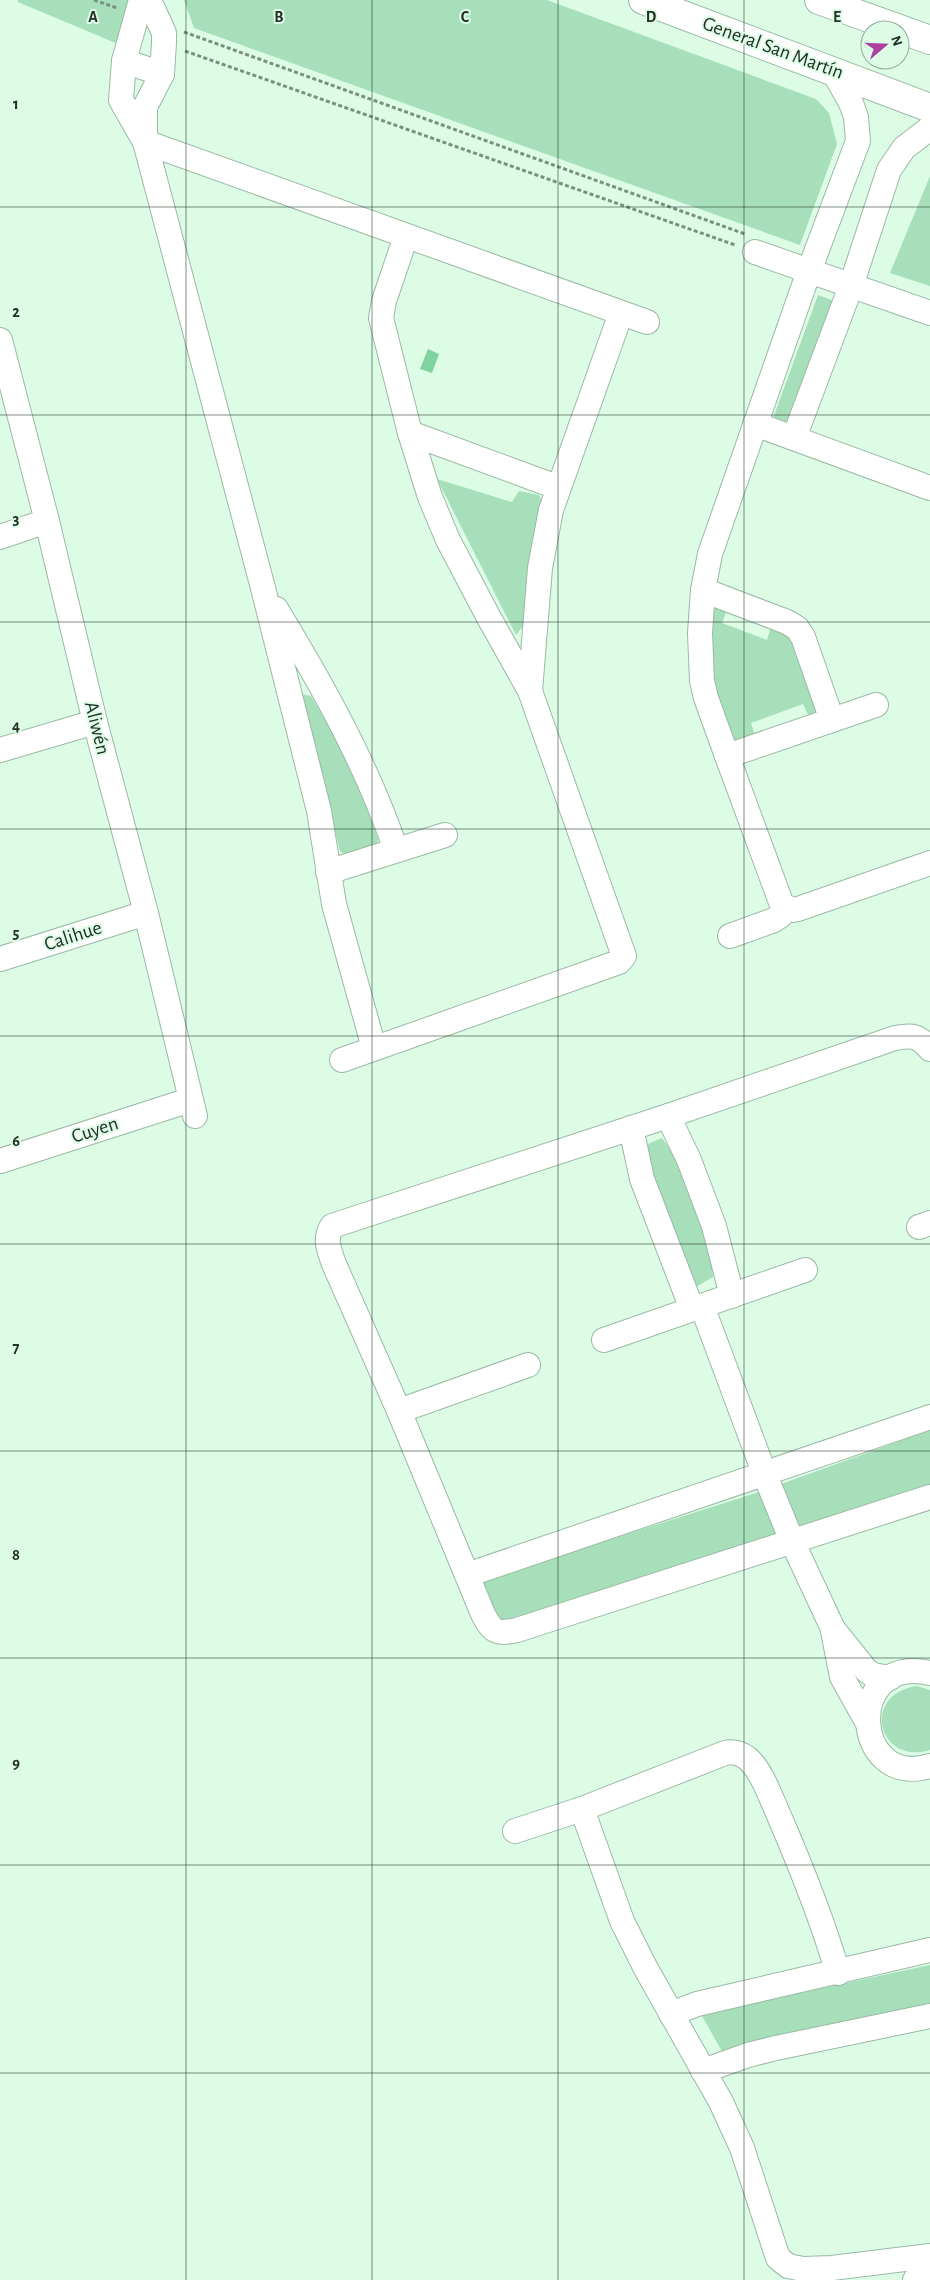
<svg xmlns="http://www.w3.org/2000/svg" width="930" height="2280" font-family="'Alegreya Sans',sans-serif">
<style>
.green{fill:#a6dfb9}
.water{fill:#80d39f}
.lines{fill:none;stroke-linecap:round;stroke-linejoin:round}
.minor-casing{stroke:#9ab9a4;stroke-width:26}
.tertiary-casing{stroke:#9ab9a4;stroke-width:30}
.motorway-casing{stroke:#9ab9a4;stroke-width:30}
.path{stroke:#7a9081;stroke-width:3;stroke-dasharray:4 2.5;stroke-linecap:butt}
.minor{stroke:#fff;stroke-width:24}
.tertiary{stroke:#fff;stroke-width:28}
.motorway{stroke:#fff;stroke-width:28}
.grid{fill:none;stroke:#232f27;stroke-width:1;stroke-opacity:0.55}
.labels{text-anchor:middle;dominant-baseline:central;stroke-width:4;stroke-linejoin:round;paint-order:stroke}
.street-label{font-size:20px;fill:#232f27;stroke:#dcfce6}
.grid-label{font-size:16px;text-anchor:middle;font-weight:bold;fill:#232f27;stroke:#dcfce6;stroke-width:4;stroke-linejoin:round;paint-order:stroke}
</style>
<rect width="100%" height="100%" fill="#dcfce6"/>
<g class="green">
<path d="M18,0H131L118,44L18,2Z"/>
<path d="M184,0H547L816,99L829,113L837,144L800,245L194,28Z"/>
<path d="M930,176V286L890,273Z"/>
<path d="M818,295L837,302L791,428L772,421Z"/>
<path d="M437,479L512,502L519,491L539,495L543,503L527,621L516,635Z"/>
<path d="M716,608L727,610L722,623L767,640L771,626L791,636L817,712L809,717L803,704L751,723L755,736L739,741L732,738L711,679V611Z"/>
<path d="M300,694L311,696L349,761L378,839L377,846L347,856L340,851Z"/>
<path d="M662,1138L682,1166L708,1228L713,1277L694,1288L674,1242L643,1146Z"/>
<path d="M930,1430V1491L499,1625L480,1581L762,1491Z"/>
<path d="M917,1686L930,1690V1750C878,1766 860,1694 917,1686Z"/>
<path d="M930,1965V2007L724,2055L701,2014Z"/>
</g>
<path class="water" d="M428,349L439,354L432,373L420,369Z"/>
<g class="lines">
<g class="minor-casing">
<g id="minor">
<path d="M141,0L124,61L121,100L145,142L647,322"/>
<path d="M149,0L164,33V43L162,74L145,107V142L263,588L319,811L334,904L374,1048"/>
<path d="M124,61L162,74"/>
<path d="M828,68L837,78L851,103L856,117L858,141L809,271L710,554L703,590L700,633L702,681L706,698L727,756L782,905L793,910L798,909L930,863"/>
<path d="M755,252L930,313"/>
<path d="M0,340L47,521L95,722L146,913L195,1116"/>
<path d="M755,424L930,488"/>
<path d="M410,433L557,487"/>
<path d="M794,438L851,286L889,170L904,148L930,128"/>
<path d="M0,537L47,521"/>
<path d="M703,590L787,622L797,628L803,637L832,720"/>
<path d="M276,609C323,686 367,765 396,850"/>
<path d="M530,691L540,568L551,510L621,313"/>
<path d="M0,750L95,722"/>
<path d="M727,756L876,705"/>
<path d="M328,872L445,835"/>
<path d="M730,936L774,920L780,916L787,908"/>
<path d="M0,959L146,913"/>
<path d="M930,1049C918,1035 912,1035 895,1038L668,1116L332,1226C324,1239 329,1250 334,1264L399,1411L483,1614C493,1633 497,1634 517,1630L930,1497"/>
<path d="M342,1060L619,962L624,956L530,691L488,616L448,540L430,497L410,433L381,318L384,301L406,236"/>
<path d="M668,1116L689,1160L714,1226L732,1296"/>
<path d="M631,1128L642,1179L692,1309"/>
<path d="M0,1161L190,1100"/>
<path d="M919,1227L930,1223"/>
<path d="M702,1306L765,1475L792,1541L833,1629L866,1670L873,1675L890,1678"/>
<path d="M604,1340L805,1270"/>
<path d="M399,1411L528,1365"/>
<path d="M467,1575L930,1417"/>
<path d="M833,1631L842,1677L866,1720"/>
<path d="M930,1673C844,1653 851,1790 930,1766"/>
<path d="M582,1809L622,1921L645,1967L721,2102L742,2148L778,2258L788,2266L803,2269L832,2268L930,2256"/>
<path d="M515,1831L582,1809L725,1753C733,1751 740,1753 747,1758C762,1770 772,1801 780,1818C802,1869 822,1919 838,1973"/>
<path d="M671,2014L697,2004L930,1950"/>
<path d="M703,2071L748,2055L776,2048L930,2016"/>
<path d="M915,2280L930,2278"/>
</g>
</g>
<g class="tertiary-casing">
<path id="tertiary" d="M643,0L930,108"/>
</g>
<g class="motorway-casing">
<path id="motorway" d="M819,0L930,40"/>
</g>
<g class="path">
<path d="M94,0L117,8"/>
<path d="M184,32L745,234"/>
<path d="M185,51L735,245"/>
</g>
<use href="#minor" class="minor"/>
<use href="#tertiary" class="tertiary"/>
<use href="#motorway" class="motorway"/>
</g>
<path class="grid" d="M186,0V2280M372,0V2280M558,0V2280M744,0V2280M0,207H930M0,415H930M0,622H930M0,829H930M0,1036H930M0,1244H930M0,1451H930M0,1658H930M0,1865H930M0,2073H930"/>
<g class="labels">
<g class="street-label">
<text transform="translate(773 48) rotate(20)">General San Martín</text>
<text transform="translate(97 728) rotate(76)">Aliwén</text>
<text transform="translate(73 936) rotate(-18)">Calihue</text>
<text transform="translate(95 1130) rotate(-18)">Cuyen</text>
</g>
</g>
<g class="grid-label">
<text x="93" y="22">A</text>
<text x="279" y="22">B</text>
<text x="465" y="22">C</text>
<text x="651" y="22">D</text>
<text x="837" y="22">E</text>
<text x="16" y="109">1</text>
<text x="16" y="317">2</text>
<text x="16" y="524">3</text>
<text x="16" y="731">4</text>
<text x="16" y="938">5</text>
<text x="16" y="1146">6</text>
<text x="16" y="1353">7</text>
<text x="16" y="1560">8</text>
<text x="16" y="1768">9</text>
</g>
<g transform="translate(885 45) rotate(71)"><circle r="24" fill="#dcfce6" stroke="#92aa9a"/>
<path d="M0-4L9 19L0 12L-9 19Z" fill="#ae419f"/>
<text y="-8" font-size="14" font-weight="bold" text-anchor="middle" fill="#232f27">N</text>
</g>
</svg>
